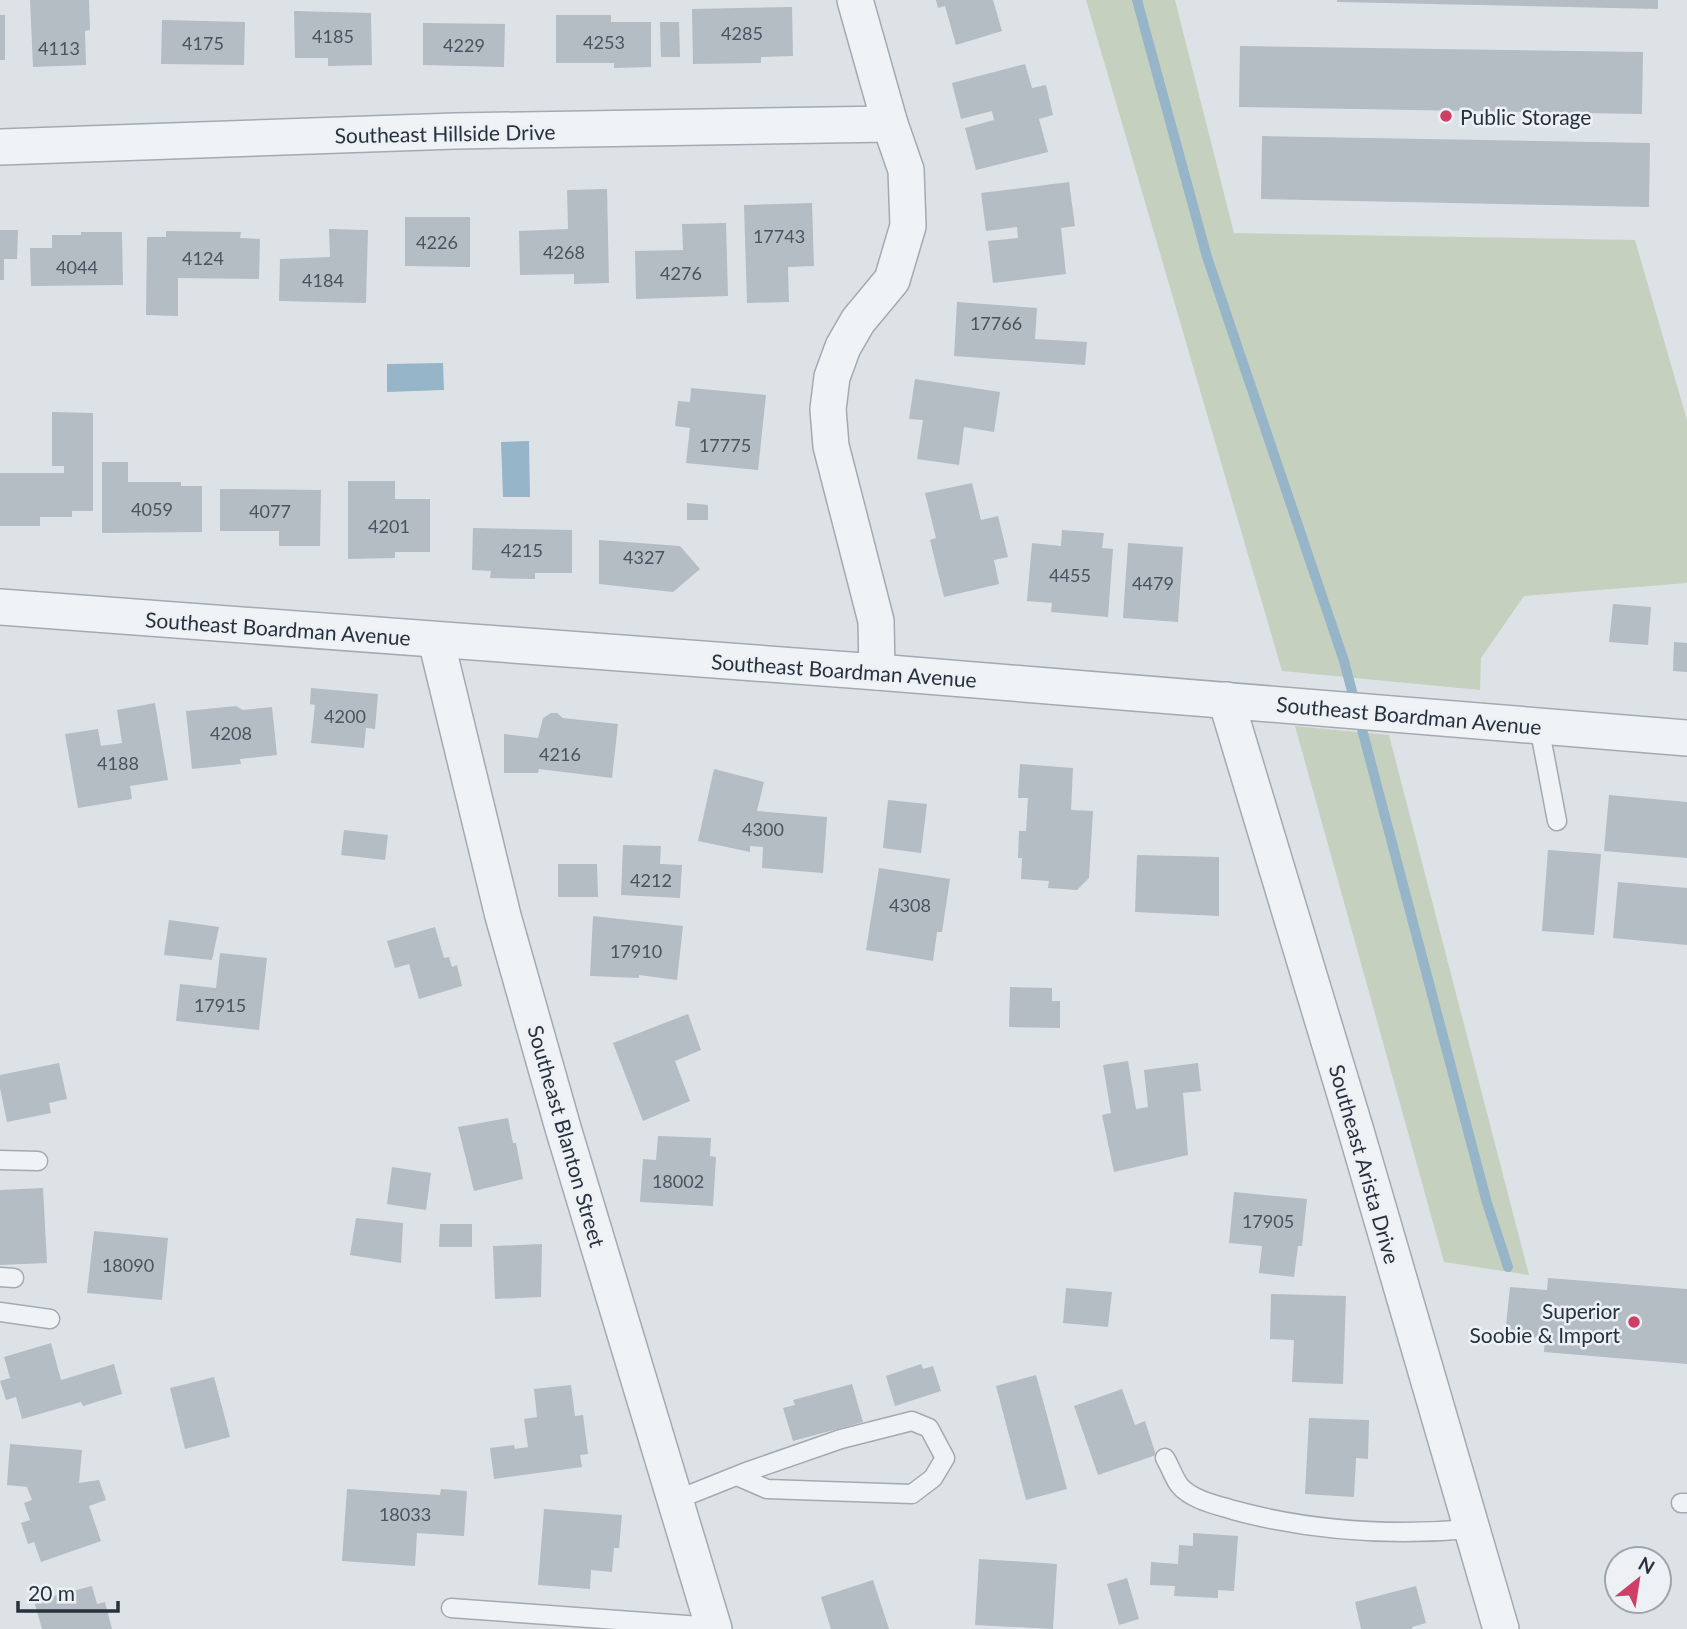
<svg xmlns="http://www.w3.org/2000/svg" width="1687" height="1629" font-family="Lato,sans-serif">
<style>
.green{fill:#c5d1be}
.water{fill:#97b5c8}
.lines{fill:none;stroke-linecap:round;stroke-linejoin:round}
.stream{stroke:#97b5c8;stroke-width:10}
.building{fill:#b4bcc4}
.service-casing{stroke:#a3aab1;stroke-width:21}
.minor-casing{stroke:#a3aab1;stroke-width:38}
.service{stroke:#f0f3f6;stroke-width:18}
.minor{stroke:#f0f3f6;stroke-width:35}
.poi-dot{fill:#cf3f65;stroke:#edf1f5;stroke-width:2.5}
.labels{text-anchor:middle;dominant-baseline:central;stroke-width:5;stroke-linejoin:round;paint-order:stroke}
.number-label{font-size:18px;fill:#4a5460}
.poi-label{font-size:21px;fill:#27323e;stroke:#edf1f5;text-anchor:start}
.street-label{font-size:21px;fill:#27323e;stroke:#edf1f5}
</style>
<rect width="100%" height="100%" fill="#dde2e7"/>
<g class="green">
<path d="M1086,0H1175L1234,233L1635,240L1687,420V583L1524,596L1481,658L1480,690L1282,671Z"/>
<path d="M1295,726L1389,735L1529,1275L1444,1262Z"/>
</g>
<g class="water">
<path d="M443,363L444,390L387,392V364Z"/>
<path d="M529,441L530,497H503L501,442Z"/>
</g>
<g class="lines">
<path class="stream" d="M1137,0L1207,257L1344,661L1487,1203L1508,1267"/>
</g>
<g class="building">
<path d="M30,0H89L90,30L85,31L86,65L33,67Z"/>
<path d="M936,0H993L1002,31L956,45L945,6L938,8Z"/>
<path d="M1337,0H1658V9L1337,2Z"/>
<path d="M792,7L793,56L761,57V63L693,64L692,9Z"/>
<path d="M294,11L371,13L372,65L328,66V58H295Z"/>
<rect x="0" y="15" width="5" height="45"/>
<path d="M556,15H611V22H651V67L614,68V63H556Z"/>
<path d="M162,20L245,22L244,65L161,64Z"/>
<path d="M660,22H679L680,57H661Z"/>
<path d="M423,23L505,24L504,67L423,65Z"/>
<path d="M1240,46L1643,52L1642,114L1239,107Z"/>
<path d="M1025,64L1032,88L1046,85L1053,115L1039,119L1048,152L976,170L965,128L994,120L992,111L961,119L952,83Z"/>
<path d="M1262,136L1650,143L1649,207L1261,199Z"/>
<path d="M1069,182L1075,226L1061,228L1066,274L993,283L988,241L1018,238L1017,227L986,231L981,193Z"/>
<path d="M607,189L609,283L574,284V274L520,275L519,231L568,229L567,190Z"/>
<path d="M812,203L814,266L788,267L789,302L747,303L744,205Z"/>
<path d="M405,217H470V267L405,266Z"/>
<path d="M726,223L728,296L636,299L635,251L683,250L682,224Z"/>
<path d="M329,229L368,230L366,303L279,301L280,259L330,257Z"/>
<path d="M0,230H18L17,259H4V280H0Z"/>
<path d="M166,231L241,232L240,238L260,239L259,279L178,278V316L146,315L147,237H166Z"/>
<path d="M81,232H122L123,285L31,286L30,248H52V235H81Z"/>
<path d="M957,302L1037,308L1035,339L1087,342L1085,365L954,356Z"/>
<path d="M915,379L1000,392L994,432L964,427L959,465L917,459L923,420L909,419Z"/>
<path d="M691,388L766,395L758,470L686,463L690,428L675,426L678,401L690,402Z"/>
<path d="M52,412L93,413V511H72V517H40V526H0V473H64V466H52Z"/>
<path d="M102,462H128V482H181V486H202V532L102,533Z"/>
<path d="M348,481H395V499H430V552H395V558L348,559Z"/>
<path d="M972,483L981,520L998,516L1008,557L994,560L999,584L944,597L930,540L936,538L925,493Z"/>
<path d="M220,489L321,490L320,546H279V531H220Z"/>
<path d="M687,503L708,505V520H687Z"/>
<path d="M473,528L572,530V573H535V579L490,578L491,571L472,570Z"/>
<path d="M1062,530L1104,533L1102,548L1113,549L1108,617L1051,612L1052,603L1027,601L1032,543L1061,546Z"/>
<path d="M599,540L680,546L700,569L673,592L599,584Z"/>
<path d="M1128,543L1183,547L1178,622L1123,618Z"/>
<path d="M1613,604L1651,607L1648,645L1609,642Z"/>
<path d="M1674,642L1687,643V672L1673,671Z"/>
<path d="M311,688L378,694L375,729L366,728L364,748L311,743L315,705L310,704Z"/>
<path d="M155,703L168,780L130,786L132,799L78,808L65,734L98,729L101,746L122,743L117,710Z"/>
<path d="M236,706L243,710L272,707L277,755L240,759L241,764L192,769L186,711Z"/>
<path d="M551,713H557L563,718L618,724L612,778L539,769L538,773H504V734L538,738L543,718Z"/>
<path d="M1020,764L1073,768L1071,810L1093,811L1089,878L1077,890L1048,888L1049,881L1021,879L1022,858H1018L1019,831H1026L1028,798H1018Z"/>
<path d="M714,769L764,782L757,811L827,817L823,873L762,868L763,847L750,846V852L698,841Z"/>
<path d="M1609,795L1687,802V858L1604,851Z"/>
<path d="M888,800L927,804L921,853L883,848Z"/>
<path d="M344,830L388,835L385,860L341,855Z"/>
<path d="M623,845L661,846L660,864L682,865L680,898L621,895Z"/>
<path d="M1548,850L1601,854L1594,935L1542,931Z"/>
<path d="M1137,855L1219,857V916L1135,912Z"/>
<path d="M558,864H597L598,897H558Z"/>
<path d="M879,868L950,879L942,932H937L933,961L866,950Z"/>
<path d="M1618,882L1687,888V945L1613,938Z"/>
<path d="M593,916L683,926L677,980L639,975V978L590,976Z"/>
<path d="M169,920L219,927L212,960L164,955Z"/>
<path d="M435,927L444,958L449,957L452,967L457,965L462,986L419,999L409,964L395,968L387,941Z"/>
<path d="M220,953L267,958L259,1030L176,1021L180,984L216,988Z"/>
<path d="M1010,987L1052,988V1001H1060V1028L1009,1027Z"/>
<path d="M688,1014L701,1050L675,1061L690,1101L643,1121L613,1043Z"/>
<path d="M1128,1061L1136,1109L1148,1107L1144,1070L1198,1063L1201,1091L1183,1093L1188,1155L1114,1172L1102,1115L1111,1113L1103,1065Z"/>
<path d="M59,1063L67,1099L49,1103L51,1113L7,1122L0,1088V1075Z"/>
<path d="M508,1118L513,1143H516L523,1179L474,1191L458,1127Z"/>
<path d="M658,1136L711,1138L710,1156L716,1157L713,1206L640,1202L643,1159L656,1160Z"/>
<path d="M392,1167L431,1173L426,1210L387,1204Z"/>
<path d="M43,1188L47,1263L0,1265V1190Z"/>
<path d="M1234,1192L1307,1199L1302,1246H1298L1294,1277L1259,1273L1262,1246L1229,1243Z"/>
<path d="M356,1218L403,1223L401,1263L350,1255Z"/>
<path d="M440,1224H472V1247H439Z"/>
<path d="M94,1231L168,1238L162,1300L87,1293Z"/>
<path d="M542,1244L541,1297L495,1299L493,1246Z"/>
<path d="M1548,1278L1687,1289V1364L1544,1352L1545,1338L1505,1335L1510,1287L1547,1290Z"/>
<path d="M1066,1288L1112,1292L1108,1327L1063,1323Z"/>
<path d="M1271,1294L1346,1296L1343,1384L1292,1382L1294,1340L1270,1339Z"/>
<path d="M51,1343L61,1380L114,1364L122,1394L83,1406L81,1402L22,1419L16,1397L6,1400L0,1381L10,1378L4,1357Z"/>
<path d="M921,1364L923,1369L933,1366L941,1391L895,1406L886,1376Z"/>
<path d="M1036,1375L1067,1489L1026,1500L996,1386Z"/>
<path d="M214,1377L230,1437L185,1449L170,1388Z"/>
<path d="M852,1384L863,1422L793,1441L783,1408L795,1405L793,1400Z"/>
<path d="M571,1385L575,1416L583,1415L588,1454L580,1455L582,1467L494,1479L490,1448L514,1445L515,1449L528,1447L524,1419L537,1417L534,1389Z"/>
<path d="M1122,1389L1135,1425L1145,1421L1156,1455L1098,1475L1074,1406Z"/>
<path d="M1309,1418L1369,1420L1368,1459L1356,1458L1354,1497L1305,1494Z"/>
<path d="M10,1444L82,1450L79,1483L99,1480L106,1500L89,1506L101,1541L41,1562L34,1542L28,1544L21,1523L30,1520L24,1503L32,1500L27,1487L7,1485Z"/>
<path d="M347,1489L440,1495L441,1489L467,1491L464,1536L417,1533L415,1566L342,1561Z"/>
<path d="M544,1509L622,1515L619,1548H614L612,1572L591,1570L590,1589L538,1585Z"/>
<path d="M1193,1533L1238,1536L1234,1591L1218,1590V1598L1174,1596L1175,1586L1150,1585L1151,1562L1178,1564L1179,1545L1193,1546Z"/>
<path d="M979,1559L1057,1564L1053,1629L975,1625Z"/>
<path d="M1127,1578L1139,1619L1119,1625L1107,1584Z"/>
<path d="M873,1580L889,1629H831L821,1597Z"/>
<path d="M92,1586L97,1604L105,1602L112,1629H42L34,1601Z"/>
<path d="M1416,1586L1426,1623L1412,1627V1629H1361L1355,1602Z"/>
</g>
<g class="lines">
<g class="service-casing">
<g id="service">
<path d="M1543,727L1542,742L1557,821"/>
<path d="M0,1160L38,1161"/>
<path d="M0,1277L14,1278"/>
<path d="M0,1312L50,1319"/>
<path d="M1165,1458C1170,1466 1174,1479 1180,1486C1192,1500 1217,1505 1233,1510C1310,1531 1391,1536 1471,1529"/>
<path d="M676,1500L746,1472L841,1439L912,1421L929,1428L945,1458L933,1478L912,1494L767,1489L737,1476"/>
<path d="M1681,1503H1687"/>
<path d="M451,1608L714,1627"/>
</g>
</g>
<g class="minor-casing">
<g id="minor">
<path d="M855,0L890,124L906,170L908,226L892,280L858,321L843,347L832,377L828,409L831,446L876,621L877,672"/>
<path d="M0,147L455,131L890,124"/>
<path d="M0,607L877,672L1687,738"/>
<path d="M436,640L503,916L563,1128L714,1629"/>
<path d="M1226,700L1356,1131L1501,1629"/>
</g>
</g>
<use href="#service" class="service"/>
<use href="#minor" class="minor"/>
</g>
<g class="poi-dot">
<circle cx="1446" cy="116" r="7"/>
<circle cx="1634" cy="1322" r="7"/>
</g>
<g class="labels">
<g class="number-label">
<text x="742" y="33">4285</text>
<text x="333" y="36">4185</text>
<text x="604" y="42">4253</text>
<text x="203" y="43">4175</text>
<text x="464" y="45">4229</text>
<text x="59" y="48">4113</text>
<text x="779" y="236">17743</text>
<text x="437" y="242">4226</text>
<text x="564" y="252">4268</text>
<text x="203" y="258">4124</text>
<text x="77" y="267">4044</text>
<text x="681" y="273">4276</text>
<text x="323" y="280">4184</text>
<text x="996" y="323">17766</text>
<text x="725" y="445">17775</text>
<text x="152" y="509">4059</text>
<text x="270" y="511">4077</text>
<text x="389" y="526">4201</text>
<text x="522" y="550">4215</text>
<text x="644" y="557">4327</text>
<text x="1070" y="575">4455</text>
<text x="1153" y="583">4479</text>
<text x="345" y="716">4200</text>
<text x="231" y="733">4208</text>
<text x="560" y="754">4216</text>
<text x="118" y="763">4188</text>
<text x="763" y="829">4300</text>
<text x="651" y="880">4212</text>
<text x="910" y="905">4308</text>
<text x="636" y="951">17910</text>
<text x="220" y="1005">17915</text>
<text x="678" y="1181">18002</text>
<text x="1268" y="1221">17905</text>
<text x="128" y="1265">18090</text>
<text x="405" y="1514">18033</text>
</g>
<g class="poi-label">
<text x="1460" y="116">Public Storage</text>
<text x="1620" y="1310" text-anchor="end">Superior<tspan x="1620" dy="24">Soobie &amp; Import</tspan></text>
</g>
<g class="street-label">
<text transform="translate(445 133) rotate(-1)">Southeast Hillside Drive</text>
<text transform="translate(278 628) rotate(4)">Southeast Boardman Avenue</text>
<text transform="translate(844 670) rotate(4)">Southeast Boardman Avenue</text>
<text transform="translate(1409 715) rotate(5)">Southeast Boardman Avenue</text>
<text transform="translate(567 1136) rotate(74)">Southeast Blanton Street</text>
<text transform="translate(1365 1164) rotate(74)">Southeast Arista Drive</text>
</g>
</g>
<g transform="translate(1638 1580) rotate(30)"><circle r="33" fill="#edf1f5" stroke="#9ea5ac" stroke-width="2"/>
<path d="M0-5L12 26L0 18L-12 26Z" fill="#cf3f65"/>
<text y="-10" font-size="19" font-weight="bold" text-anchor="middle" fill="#27323e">N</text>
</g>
<path d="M18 1601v10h100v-10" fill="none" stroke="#27323e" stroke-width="3.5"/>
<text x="28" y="1601" font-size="21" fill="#27323e" stroke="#edf1f5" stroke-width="5" paint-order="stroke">20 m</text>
</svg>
